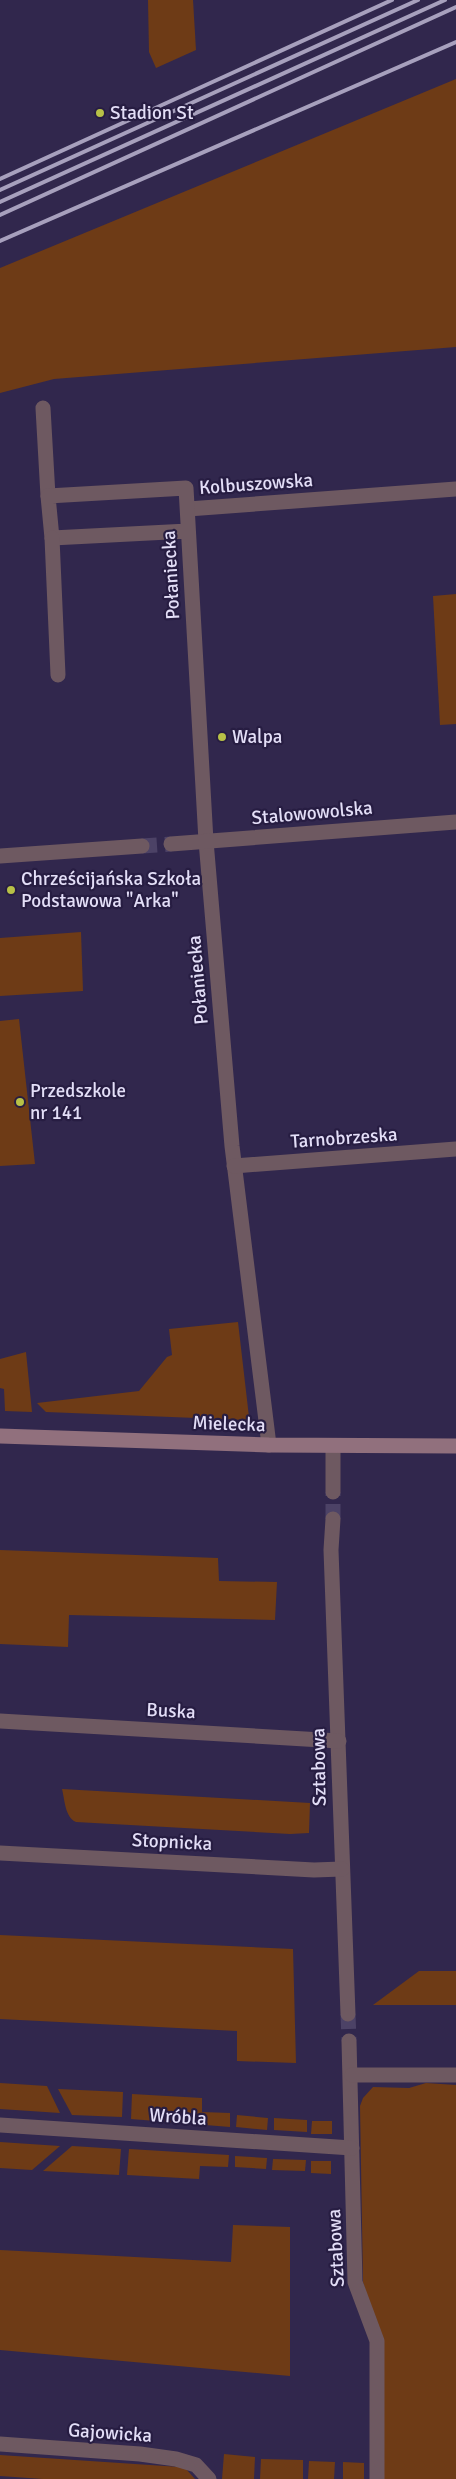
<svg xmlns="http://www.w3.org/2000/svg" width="456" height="2479" font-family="Signika,sans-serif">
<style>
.green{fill:#6e3b16}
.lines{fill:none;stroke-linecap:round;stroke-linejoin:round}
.street-tunnel{stroke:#4c4266;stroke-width:15;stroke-dasharray:15 8;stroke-linecap:butt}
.street{stroke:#6e5961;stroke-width:15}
.secondary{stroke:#91707d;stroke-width:15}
.rail{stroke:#a7a0bd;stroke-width:4}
.poi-dot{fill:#b8c147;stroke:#271d42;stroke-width:2}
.labels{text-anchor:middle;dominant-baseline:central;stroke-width:4.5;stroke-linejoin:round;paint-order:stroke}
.poi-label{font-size:19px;fill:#e3def7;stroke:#271d42;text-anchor:start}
.street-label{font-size:19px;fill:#e3def7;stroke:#271d42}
</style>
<rect width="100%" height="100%" fill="#31274d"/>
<g class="green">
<path d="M148,0H193L196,50L156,68L149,52Z"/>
<path d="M456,79V347L54,379L0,393V268Z"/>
<path d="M456,594V724L440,725L433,596Z"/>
<path d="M81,932L83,991L0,996V938Z"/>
<path d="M19,1019L35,1164L0,1166V1021Z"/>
<path d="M238,1322L249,1417L246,1420L46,1412L37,1403L139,1391L167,1357L172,1355L169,1329Z"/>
<path d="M26,1352L32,1412L5,1411L4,1389L0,1388V1359Z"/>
<path d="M0,1550L218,1558L219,1581L277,1582L275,1620L69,1615L68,1647L0,1644Z"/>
<path d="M62,1789L310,1803L309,1833L290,1834L76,1822C65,1817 65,1801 62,1789Z"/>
<path d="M0,1935L293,1949L296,2063L237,2061V2031L0,2019Z"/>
<path d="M419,1971H456V2005H373Z"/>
<path d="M0,2083L47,2086L60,2113L0,2109Z"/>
<path d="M426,2083L456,2085V2479H383V2349L363,2282L360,2106L363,2098L373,2087L409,2088Z"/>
<path d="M58,2089L123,2092L122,2117L72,2115Z"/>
<path d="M132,2094L202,2098V2112L230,2113V2127L131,2119Z"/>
<path d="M237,2115L268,2118L267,2130L236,2127Z"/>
<path d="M274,2118L307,2120V2132L274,2130Z"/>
<path d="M312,2121H332V2134H311Z"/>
<path d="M0,2142L60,2146L32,2170L0,2168Z"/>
<path d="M72,2146L121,2149L119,2175L43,2171Z"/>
<path d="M129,2149L229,2155L228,2167L200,2166L199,2179L127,2175Z"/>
<path d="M235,2156L267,2158L266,2169L235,2167Z"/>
<path d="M273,2159L306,2160L305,2171L272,2170Z"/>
<path d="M311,2161H331V2174L311,2173Z"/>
<path d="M233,2225L290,2227V2376L0,2350V2250L231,2262Z"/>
<path d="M224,2454L255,2457L254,2479H222Z"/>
<path d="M0,2455L180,2467L186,2469L195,2479H43L0,2476Z"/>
<path d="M261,2459L303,2460V2479H260Z"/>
<path d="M309,2461L335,2462L334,2479H308Z"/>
<path d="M343,2462L364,2463V2479H343Z"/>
</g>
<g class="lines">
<g class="street-tunnel">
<path d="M142,846L171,844"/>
<path d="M333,1519V1492"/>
<path d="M348,2014L349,2041"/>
</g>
<g class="street">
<path d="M43,408L48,496"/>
<path d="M188,509L456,489"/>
<path d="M188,531L52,538L48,496L186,488L206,841L232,1146L269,1445"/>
<path d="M52,538L58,675"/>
<path d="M171,844L456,822"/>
<path d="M0,856L142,846"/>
<path d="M234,1166L456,1149"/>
<path d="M333,1492V1446"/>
<path d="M333,1519L331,1550L348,2014"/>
<path d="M0,1721L339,1741"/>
<path d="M0,1853L314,1870L342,1869"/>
<path d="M349,2041L355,2282L377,2341V2479"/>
<path d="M352,2075H456"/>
<path d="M0,2125L352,2148"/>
<path d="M0,2444L140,2454L176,2459L196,2465L209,2479"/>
</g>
<path class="secondary" d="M0,1436L269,1445L456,1446"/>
<g class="rail">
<path d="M0,179L392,0"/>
<path d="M0,190L418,0"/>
<path d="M0,202L445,0"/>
<path d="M0,215L456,7"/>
<path d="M0,241L456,42"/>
</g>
</g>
<g class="poi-dot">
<circle cx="100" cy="113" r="5"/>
<circle cx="222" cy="737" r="5"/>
<circle cx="11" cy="890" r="5"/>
<circle cx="20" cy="1102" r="5"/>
</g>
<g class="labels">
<g class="poi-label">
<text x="110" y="113">Stadion St</text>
<text x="232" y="737">Walpa</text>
<text x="21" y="879">Chrześcijańska Szkoła<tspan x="21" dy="22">Podstawowa "Arka"</tspan></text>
<text x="30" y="1091">Przedszkole<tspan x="30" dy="22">nr 141</tspan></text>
</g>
<g class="street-label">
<text transform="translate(256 484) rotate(-4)">Kolbuszowska</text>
<text transform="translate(171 575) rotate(-93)">Połaniecka</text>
<text transform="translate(312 813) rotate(-5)">Stalowowolska</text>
<text transform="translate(198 980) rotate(-95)">Połaniecka</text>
<text transform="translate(344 1138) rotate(-4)">Tarnobrzeska</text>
<text transform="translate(229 1424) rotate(2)">Mielecka</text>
<text transform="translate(171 1711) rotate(3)">Buska</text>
<text transform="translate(319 1767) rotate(-91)">Sztabowa</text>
<text transform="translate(172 1842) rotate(3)">Stopnicka</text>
<text transform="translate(178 2117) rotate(4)">Wróbla</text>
<text transform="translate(336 2248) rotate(-93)">Sztabowa</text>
<text transform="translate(110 2433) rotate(4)">Gajowicka</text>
</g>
</g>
</svg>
